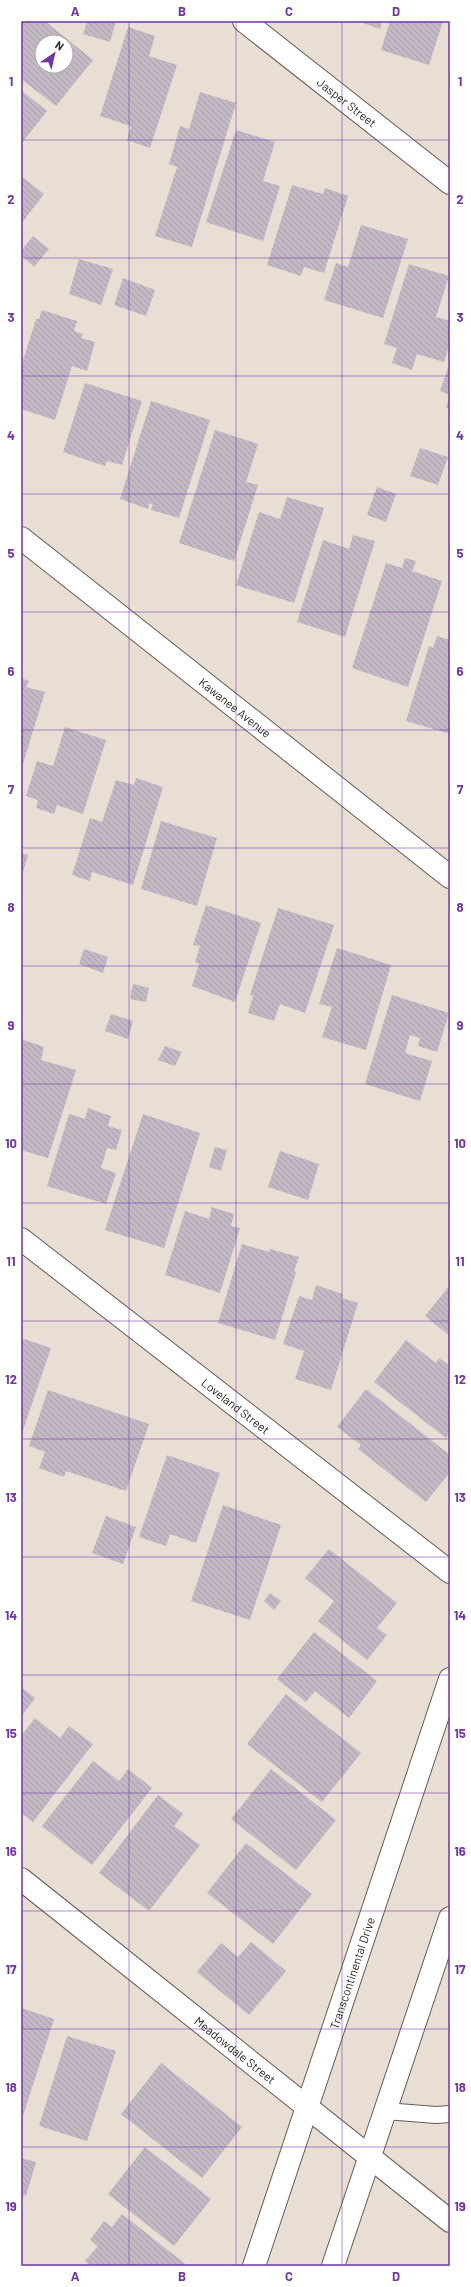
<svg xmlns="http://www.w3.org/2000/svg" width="471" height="2287" font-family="Barlow,sans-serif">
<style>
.building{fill:url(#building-back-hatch);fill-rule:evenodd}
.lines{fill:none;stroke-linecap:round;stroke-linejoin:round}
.lane-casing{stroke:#665c54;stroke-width:18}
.street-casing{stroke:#665c54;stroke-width:24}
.secondary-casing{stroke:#665c54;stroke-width:24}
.lane{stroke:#fff;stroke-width:16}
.street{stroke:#fff;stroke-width:22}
.secondary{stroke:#fff;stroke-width:22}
.grid{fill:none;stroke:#7133a9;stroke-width:1;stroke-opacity:0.55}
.labels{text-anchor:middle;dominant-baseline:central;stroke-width:4;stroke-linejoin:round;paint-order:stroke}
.street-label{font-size:12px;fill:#2d2825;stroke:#fff}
.neatline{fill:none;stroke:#7133a9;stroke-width:1.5}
.grid-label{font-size:13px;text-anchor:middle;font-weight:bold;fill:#7133a9}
</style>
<defs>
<pattern id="building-back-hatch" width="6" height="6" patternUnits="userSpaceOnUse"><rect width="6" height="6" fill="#c2b9c4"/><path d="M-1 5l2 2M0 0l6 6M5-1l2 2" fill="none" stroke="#a79fa8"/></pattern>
</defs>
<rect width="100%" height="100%" fill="#e9ded4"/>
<g class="building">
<path d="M21,21H45L93,60L56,106L21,79ZM42,42H66V66H42Z"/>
<path d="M87,21H116L110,42L83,34Z"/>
<path d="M357,21H382L380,29Z"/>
<path d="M390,21H443L429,65L381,50Z"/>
<path d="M128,27L155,36L149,56L177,65L150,148L127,140L131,126L100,116Z"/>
<path d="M21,90L47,111L21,144Z"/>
<path d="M200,92L236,103L192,247L155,236L177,167L169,164L180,126L189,129Z"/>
<path d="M236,130L275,142L263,181L280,186L263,241L206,222Z"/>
<path d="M21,176L44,194L21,224Z"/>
<path d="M292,185L323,194L325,188L348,196L324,273L304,267L301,276L267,265Z"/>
<path d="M361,225L408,239L383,318L324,300L336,263L348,267Z"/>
<path d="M33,236L49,249L34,267L21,255V251Z"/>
<path d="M79,259L113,269L101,305L69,294Z"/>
<path d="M409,264L449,276L436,317L450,321V343L444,362L417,354L412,370L392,363L397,348L384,344Z"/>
<path d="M123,278L155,290L146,316L114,305Z"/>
<path d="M42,310L77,321L74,331L83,334L81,338L95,342L87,371L72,366L55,420L21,409V367L36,319H39Z"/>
<path d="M450,362V395L440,391Z"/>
<path d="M85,383L142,401L122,465L107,461L105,466L63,452Z"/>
<path d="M450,395V409L446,408Z"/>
<path d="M151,401L210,420L179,518L151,510L153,505L149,503L148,509L120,499Z"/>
<path d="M215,430L258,444L246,482L258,485L234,561L179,543Z"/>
<path d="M420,448L448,457L438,485L410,476Z"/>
<path d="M377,487L396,494L386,522L367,515Z"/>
<path d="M287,497L324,508L294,603L236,585L259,512L280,519Z"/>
<path d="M353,535L375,541L345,637L297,622L323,540L349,549Z"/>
<path d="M405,558L416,561L412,571L442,581L408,687L352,668L386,563L402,568Z"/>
<path d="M437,636L450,640V734L406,721L429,646L433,648Z"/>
<path d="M21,678L29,681L26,687L45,692L21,770Z"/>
<path d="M65,727L106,740L83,814L57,805L54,814L36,808L38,800L26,796L37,761L53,766Z"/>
<path d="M136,778L163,787L133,885L92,872L90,881L72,875L90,818L102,822L116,780L134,785Z"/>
<path d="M161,821L217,838L197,906L141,889Z"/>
<path d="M21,853L28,855L23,872L21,871Z"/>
<path d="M206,905L261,923L235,1002L192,986L199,964L195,962L200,946L193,945Z"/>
<path d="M278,908L334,925L305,1013L280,1004L274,1021L248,1013L253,996L250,995Z"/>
<path d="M337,948L391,965L366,1050L322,1037L332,1007L319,1004Z"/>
<path d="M84,949L108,957L103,973L79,964Z"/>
<path d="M133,984L149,988L146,1002L130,999Z"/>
<path d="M392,995L449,1013L437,1052L418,1046L420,1038L410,1035L405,1053L432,1061L420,1101L365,1084Z"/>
<path d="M111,1014L133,1021L128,1039L105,1031Z"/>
<path d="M21,1039L44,1047L41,1060L76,1070L48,1158L21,1150Z"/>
<path d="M165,1046L182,1052L175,1066L158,1060Z"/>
<path d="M88,1108L111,1116L108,1126L122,1130L116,1150L107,1148L101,1168L116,1173L106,1204L47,1186L69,1114L85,1119Z"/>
<path d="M143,1114L200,1133L164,1248L105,1230Z"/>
<path d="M215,1147L227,1150L221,1171L209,1167Z"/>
<path d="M280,1151L319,1164L308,1200L268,1187Z"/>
<path d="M212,1207L234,1214L231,1226L240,1228L220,1293L165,1275L185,1211L209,1219Z"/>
<path d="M242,1244L269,1252L270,1249L299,1257L294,1271L296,1272L275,1340L218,1323Z"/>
<path d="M316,1285L343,1294L342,1298L358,1303L331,1390L295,1379L304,1351L283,1344L299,1296L312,1300Z"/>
<path d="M449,1286L450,1287V1336L425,1316Z"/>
<path d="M21,1338L51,1348L21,1436Z"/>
<path d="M406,1340L436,1363L439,1358L450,1366V1432L446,1438L374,1382Z"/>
<path d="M366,1389L450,1455V1472L426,1502L358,1449L361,1445L337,1427Z"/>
<path d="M48,1390L149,1424L126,1491L66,1471L64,1477L39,1468L45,1452L29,1446Z"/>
<path d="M167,1455L220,1473L196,1543L170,1534L166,1546L139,1537Z"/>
<path d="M223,1505L281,1525L250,1620L191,1601Z"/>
<path d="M106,1516L136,1527L123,1564L92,1553Z"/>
<path d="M329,1549L397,1603L377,1628L387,1635L367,1660L318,1621L334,1601L305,1578Z"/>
<path d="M270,1593L281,1601L274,1610L264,1601Z"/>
<path d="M314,1632L377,1681L349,1718L315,1691L306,1702L277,1679Z"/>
<path d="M21,1687L35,1698L21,1717Z"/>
<path d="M286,1694L361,1753L322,1802L247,1744Z"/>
<path d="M35,1718L60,1738L69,1726L93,1744L33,1822L21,1813V1736Z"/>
<path d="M93,1761L119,1781L128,1769L152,1788L92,1865L42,1826Z"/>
<path d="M271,1769L336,1820L296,1870L231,1819Z"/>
<path d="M158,1795L183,1814L174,1826L200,1845L149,1911L99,1873Z"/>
<path d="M246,1843L312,1894L273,1944L207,1893Z"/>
<path d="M251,1942L286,1971L249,2015L197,1972L221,1943L238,1957Z"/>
<path d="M21,2008L54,2019L23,2116H21Z"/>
<path d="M67,2036L116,2051L87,2141L39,2126Z"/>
<path d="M161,2063L242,2127L202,2178L121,2114Z"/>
<path d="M145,2147L211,2199L174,2246L108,2194Z"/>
<path d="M21,2158L36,2162L26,2196L21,2195Z"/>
<path d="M122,2214L188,2266H91L85,2261L98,2246L90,2240L104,2221L112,2227Z"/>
</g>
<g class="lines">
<g class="lane-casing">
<path id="lane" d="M385,2111L436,2115L450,2114"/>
</g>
<g class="street-casing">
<g id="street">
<path id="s1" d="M244,21L450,183"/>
<path id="s2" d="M21,538L450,877"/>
<path id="s3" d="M21,1239L450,1572"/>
<path id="s4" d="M21,1879L450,2221"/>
</g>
</g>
<g class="secondary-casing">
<g id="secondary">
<path id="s5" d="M254,2266L450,1679"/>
<path d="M333,2266L450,1918"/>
</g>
</g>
<use href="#lane" class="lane"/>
<use href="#street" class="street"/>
<use href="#secondary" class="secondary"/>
</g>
<path class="grid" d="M129,21V2266M236,21V2266M342,21V2266M21,140H450M21,258H450M21,376H450M21,494H450M21,612H450M21,730H450M21,848H450M21,966H450M21,1084H450M21,1203H450M21,1321H450M21,1439H450M21,1557H450M21,1675H450M21,1793H450M21,1911H450M21,2029H450M21,2147H450"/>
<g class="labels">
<g class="street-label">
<text stroke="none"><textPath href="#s1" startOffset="131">Jasper Street</textPath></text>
<text stroke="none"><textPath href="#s2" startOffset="273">Kawanee Avenue</textPath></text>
<text stroke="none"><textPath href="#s3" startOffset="272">Loveland Street</textPath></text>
<text stroke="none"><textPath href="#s5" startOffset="309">Transcontinental Drive</textPath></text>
<text stroke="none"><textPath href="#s4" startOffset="274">Meadowdale Street</textPath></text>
</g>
</g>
<rect width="471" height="2287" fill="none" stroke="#ffffff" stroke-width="44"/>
<g transform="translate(54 54) rotate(34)"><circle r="19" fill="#ffffff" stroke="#aba9a8"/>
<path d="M0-3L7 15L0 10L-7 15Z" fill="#7133a9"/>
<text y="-6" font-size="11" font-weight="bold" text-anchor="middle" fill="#2d2825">N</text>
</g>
<rect x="22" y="22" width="427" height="2243" class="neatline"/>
<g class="grid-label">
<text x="75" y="16">A</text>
<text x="182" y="16">B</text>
<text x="289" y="16">C</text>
<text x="396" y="16">D</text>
<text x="11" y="86">1</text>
<text x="460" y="86">1</text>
<text x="11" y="204">2</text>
<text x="460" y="204">2</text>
<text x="11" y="322">3</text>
<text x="460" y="322">3</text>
<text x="11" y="440">4</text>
<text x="460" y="440">4</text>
<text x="11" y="558">5</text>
<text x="460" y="558">5</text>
<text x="11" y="676">6</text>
<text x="460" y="676">6</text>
<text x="11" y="794">7</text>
<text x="460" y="794">7</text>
<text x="11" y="912">8</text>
<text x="460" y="912">8</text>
<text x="11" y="1030">9</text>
<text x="460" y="1030">9</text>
<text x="11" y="1148">10</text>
<text x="460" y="1148">10</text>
<text x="11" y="1266">11</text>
<text x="460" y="1266">11</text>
<text x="11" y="1384">12</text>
<text x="460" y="1384">12</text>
<text x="11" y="1502">13</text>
<text x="460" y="1502">13</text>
<text x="11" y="1620">14</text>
<text x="460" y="1620">14</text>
<text x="11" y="1738">15</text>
<text x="460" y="1738">15</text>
<text x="11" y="1856">16</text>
<text x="460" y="1856">16</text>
<text x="11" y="1974">17</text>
<text x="460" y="1974">17</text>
<text x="11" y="2092">18</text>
<text x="460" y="2092">18</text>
<text x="11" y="2211">19</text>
<text x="460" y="2211">19</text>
<text x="75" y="2281">A</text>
<text x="182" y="2281">B</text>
<text x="289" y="2281">C</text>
<text x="396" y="2281">D</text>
</g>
</svg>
